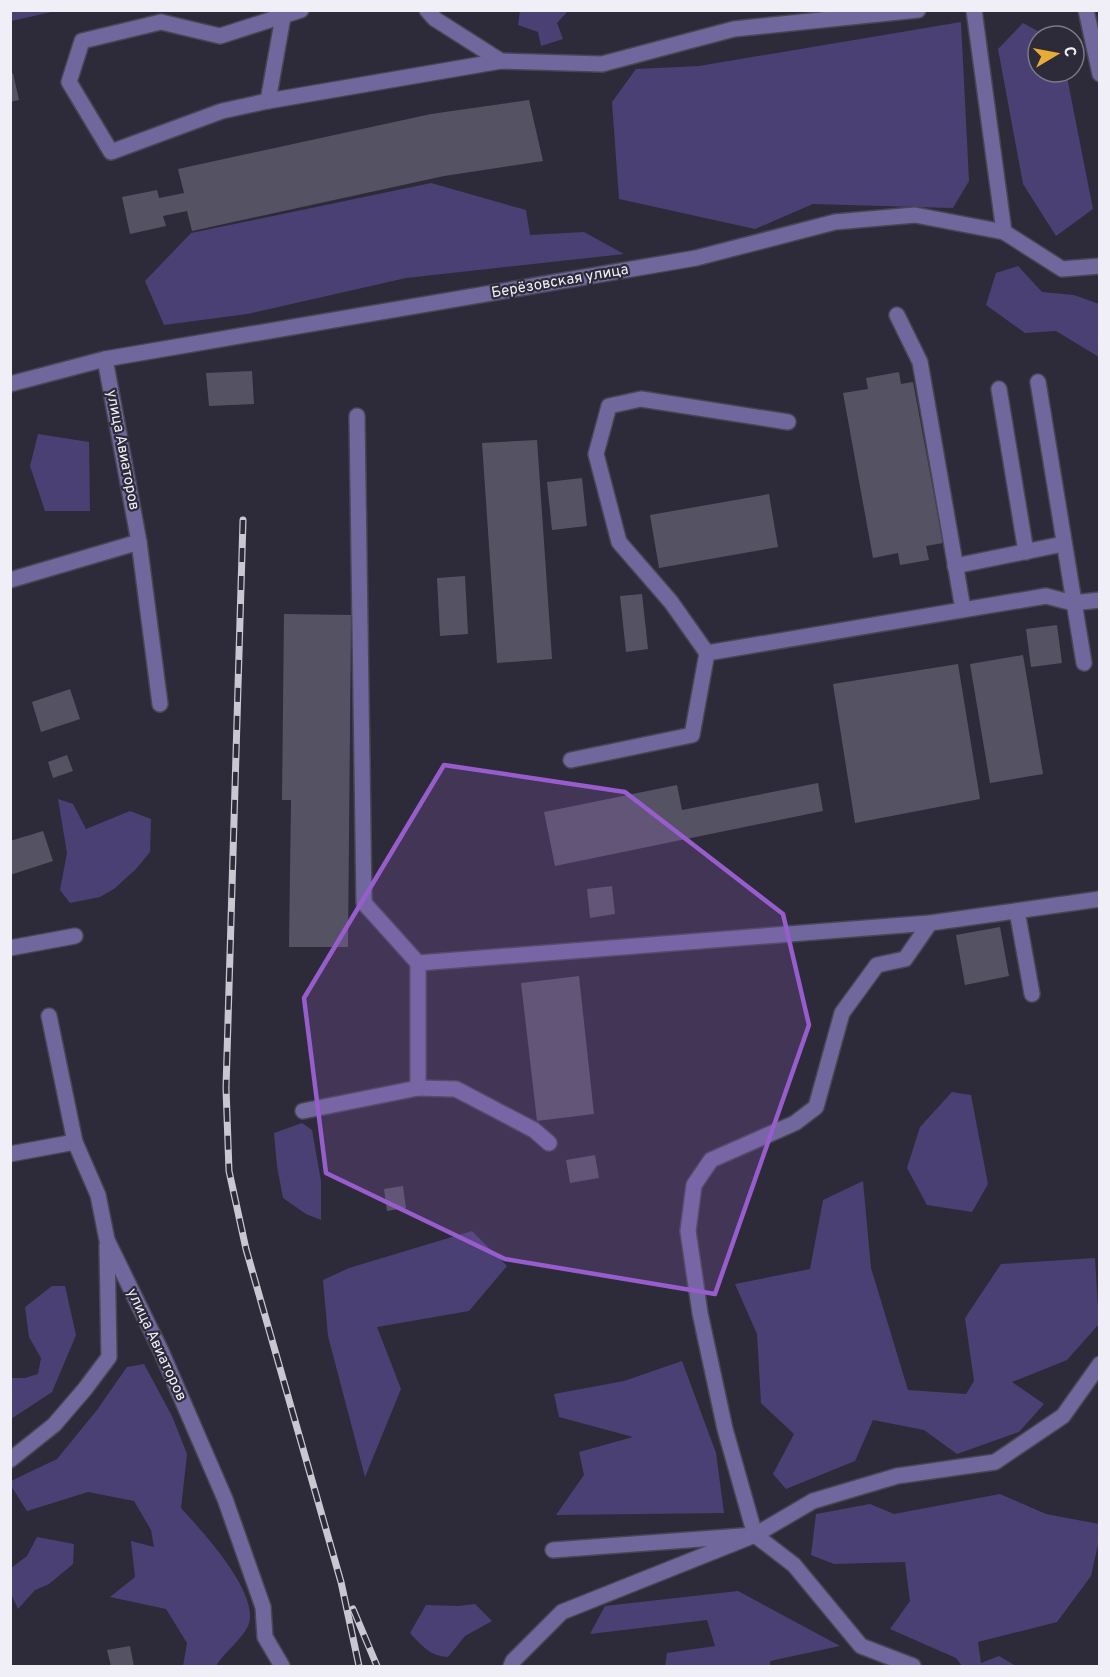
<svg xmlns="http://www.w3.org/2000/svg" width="1110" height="1677" font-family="Overpass,sans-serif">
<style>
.green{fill:#4a4074}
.building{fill:#555363}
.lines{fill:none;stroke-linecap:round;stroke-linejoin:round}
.lane-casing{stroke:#484654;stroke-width:18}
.street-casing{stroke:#484654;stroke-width:18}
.lane{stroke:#70679c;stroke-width:15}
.street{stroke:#70679c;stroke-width:15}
.rail-casing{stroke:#c9c8d2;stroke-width:7}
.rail{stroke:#2d2b39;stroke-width:4.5;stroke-dasharray:14;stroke-linecap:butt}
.marked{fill:#985dcd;fill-opacity:0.2;stroke:#985dcd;stroke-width:4.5;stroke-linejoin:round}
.labels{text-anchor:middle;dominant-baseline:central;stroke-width:4.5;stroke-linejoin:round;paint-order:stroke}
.street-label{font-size:15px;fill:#f0eff8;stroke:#2d2b39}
</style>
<rect width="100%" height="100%" fill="#2d2b39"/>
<g class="green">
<path d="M11,10H56V11L11,21Z"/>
<path d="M520,11H568L557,23L563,39L541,46L538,32L518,25Z"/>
<path d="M961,22L969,181L953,208L813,204L755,229L619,199L612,102L636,69L699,66Z"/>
<path d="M1023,23L1047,36H1038V72H1066L1093,209L1056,236L1023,184L998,49Z"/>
<path d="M431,183L526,210L530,235L584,232L624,254L406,278L247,314L164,325L145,281L191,233Z"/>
<path d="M1018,266L1042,292L1074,295L1099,304V357L1056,331L1025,333L986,305L996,273Z"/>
<path d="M38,434L89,442L90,511H45L30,466Z"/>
<path d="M58,799L73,804L86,829L130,811L151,819L150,852L136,869L114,889L100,897L70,903L60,890L67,853Z"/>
<path d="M952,1092L971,1095L988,1184L972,1212L927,1205L907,1168L920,1127Z"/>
<path d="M302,1123L312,1130L321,1181V1220L306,1214L283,1198L277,1166L274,1133Z"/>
<path d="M863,1181L871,1268L908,1390L966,1394L974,1381L965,1318L1001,1264L1095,1258L1099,1324L1067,1360L1012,1382L1044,1404L1019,1432L957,1454L924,1430L873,1420L855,1461L786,1489L773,1474L794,1434L761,1403L757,1334L735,1284L810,1269L823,1200Z"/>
<path d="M472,1231L507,1266L469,1311L377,1327L401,1389L365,1477L328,1336L323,1280L349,1268Z"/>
<path d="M52,1286H65L76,1335L52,1392L11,1419V1378H25L38,1374L41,1358L29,1337L25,1307Z"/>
<path d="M682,1361L716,1453L724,1513L556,1515L584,1475L579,1452L633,1437L559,1417L554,1394L624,1381Z"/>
<path d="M144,1364L172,1416L187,1454L181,1508C201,1530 262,1595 248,1626C241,1641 224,1652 216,1666H183L187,1643L166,1609L110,1597L135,1577L131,1541L154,1547L151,1530L134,1501L88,1492L27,1511L11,1486V1481L57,1459L97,1410L127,1367Z"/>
<path d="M1000,1494L1046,1514L1099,1524V1540L1091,1576L1057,1622L978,1642L981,1663L999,1656L1016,1666H962L956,1658L890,1629L910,1601L905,1562L834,1564L811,1555L816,1514L870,1504L894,1514Z"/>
<path d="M37,1537L74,1544L73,1564L49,1584L35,1590L18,1609L11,1594V1568L27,1556Z"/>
<path d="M738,1591L840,1646L770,1661V1666H665L667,1653L715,1646L707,1620L590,1634L605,1606Z"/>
<path d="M475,1604L492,1621L465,1636L448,1657C430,1656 422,1646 410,1633L426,1605L458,1606Z"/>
</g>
<g class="building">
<path d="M13,73L19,100L10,102V74Z"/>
<path d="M529,100L543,161L444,176L192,231L187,211L163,216L166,226L130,234L122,197L157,190L159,198L184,193L178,169L431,114Z"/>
<path d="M252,371L254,404L209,406L206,373Z"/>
<path d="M899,372L901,384L913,382L943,543L926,546L929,560L900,565L898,553L873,558L843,393L868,389L866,378Z"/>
<path d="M537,440L552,659L497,663L482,443Z"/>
<path d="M582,478L587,526L552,530L547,482Z"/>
<path d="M769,494L778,547L659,568L650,515Z"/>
<path d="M465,576L468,634L440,636L437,578Z"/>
<path d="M642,594L648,649L626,652L620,596Z"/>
<path d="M284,614L351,615L348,947H289L291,800H282Z"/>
<path d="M1057,625L1062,663L1031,667L1026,629Z"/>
<path d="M1023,655L1043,774L990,783L970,664Z"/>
<path d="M958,664L980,799L855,823L833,684Z"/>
<path d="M70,689L80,719L41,732L32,702Z"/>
<path d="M67,755L73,771L53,778L48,762Z"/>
<path d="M818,783L823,811L555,866L544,812L677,785L682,810Z"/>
<path d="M43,831L53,861L10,875V841Z"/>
<path d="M612,886L615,914L590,918L587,889Z"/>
<path d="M1000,927L1009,976L965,985L956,935Z"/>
<path d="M579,976L594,1114L537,1121L521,983Z"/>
<path d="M595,1155L599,1178L570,1183L566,1160Z"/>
<path d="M403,1186L406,1208L387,1211L384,1189Z"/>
<path d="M130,1646L134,1666H111L107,1650Z"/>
</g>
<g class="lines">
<g class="lane-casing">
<g id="lane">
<path d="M301,10L220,36L161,22L82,41L69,82L111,152L222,111L268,101L501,61L602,64L734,29L918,10"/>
<path d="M427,10L435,19L501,61"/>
<path d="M974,10L1004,232"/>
<path d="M268,101L283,17"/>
<path d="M897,315L920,362L963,609"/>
<path d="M105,359L139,542L160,704"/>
<path d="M1038,382L1084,663"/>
<path d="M999,389L1026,552"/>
<path d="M955,566L1063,544"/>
<path d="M10,580L139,542"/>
<path d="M707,653L671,602L619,542L596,454L609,406L641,399L788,422"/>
<path d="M571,760L692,735L707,653L1046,596L1073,603L1100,600"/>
<path d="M1017,911L1032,994"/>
<path d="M418,963L930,923L1100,899"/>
<path d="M418,1088L456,1089L534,1130L549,1143"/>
<path d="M303,1111L418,1088V963L364,903L357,416"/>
<path d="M10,1154L75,1142"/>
<path d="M755,1535L725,1429L700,1313L688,1231L694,1185L711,1160L795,1123L816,1107L842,1013L877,965L905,959L930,923"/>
<path d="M553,1550L755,1535L794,1565L861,1646L913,1666"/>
<path d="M511,1666L513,1661L562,1612L755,1535L813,1501L897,1476L995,1462L1063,1416L1100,1364"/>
</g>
</g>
<g class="street-casing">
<g id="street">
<path d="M1086,10L1100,74"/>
<path d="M10,384L105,359L696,258L835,222L915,215L1004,232L1062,269L1100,266"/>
<path d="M10,948L75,936"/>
<path d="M49,1016L75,1142L98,1195L107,1240L161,1351L225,1499L263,1607L265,1637L282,1666"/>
<path d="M10,1460L54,1425L85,1389L109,1357L107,1245"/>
</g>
</g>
<use href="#lane" class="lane"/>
<use href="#street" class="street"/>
<g class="rail-casing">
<g id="rail">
<path d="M243,520L226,1088L229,1171L246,1249L341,1582L359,1666"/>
<path d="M353,1609L377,1666"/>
</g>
</g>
<use href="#rail" class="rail"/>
</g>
<path class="marked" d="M444,765L625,792L783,914L809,1025L715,1294L505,1259L326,1173L304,998Z"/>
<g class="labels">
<g class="street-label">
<text transform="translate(560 282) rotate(-10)">Берёзовская улица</text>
<text transform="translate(122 450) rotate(79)">улица Авиаторов</text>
<text transform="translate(156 1345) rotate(65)">улица Авиаторов</text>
</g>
</g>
<rect width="1110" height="1677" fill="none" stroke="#f0eff8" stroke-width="24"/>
<g transform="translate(1056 54) rotate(80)"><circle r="28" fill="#2d2b39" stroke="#7b7985" stroke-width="1.5"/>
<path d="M0-4.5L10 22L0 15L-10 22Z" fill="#e6ac36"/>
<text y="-9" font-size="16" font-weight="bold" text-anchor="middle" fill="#f0eff8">С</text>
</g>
</svg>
